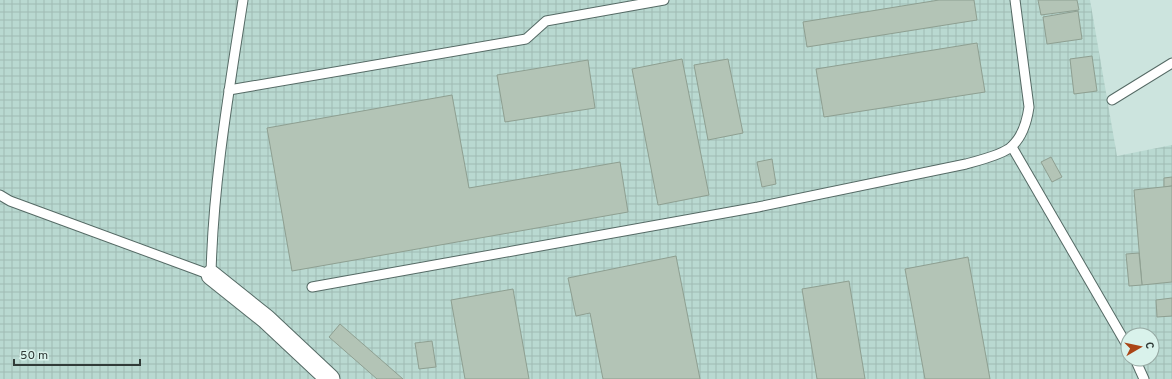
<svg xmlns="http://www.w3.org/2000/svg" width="1172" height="379" font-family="Overpass,sans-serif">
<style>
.industrial{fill:url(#industrial-grid);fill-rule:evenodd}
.building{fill:#b3c4b6;stroke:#8e9f91}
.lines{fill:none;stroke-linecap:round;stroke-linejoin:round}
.lane-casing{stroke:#556a65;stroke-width:11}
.street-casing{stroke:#556a65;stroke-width:21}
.lane{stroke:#fff;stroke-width:9}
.street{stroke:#fff;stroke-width:19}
</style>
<defs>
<pattern id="industrial-grid" width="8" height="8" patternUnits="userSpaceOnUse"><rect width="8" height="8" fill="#b9d9d1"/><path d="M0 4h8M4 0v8" fill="none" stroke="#a0bbb4"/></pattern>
</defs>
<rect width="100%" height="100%" fill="#cce4de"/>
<path class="industrial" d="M0,0H1090L1117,156L1172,145V379H0ZM1128,335H1152V359H1128Z"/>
<g class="building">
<path d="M939,0H974L977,20L807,47L803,22Z"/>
<path d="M1038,0H1077L1079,10L1041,15Z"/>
<path d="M1078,11L1082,39L1047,44L1043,17Z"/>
<path d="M977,43L985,92L824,117L816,69Z"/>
<path d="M1092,56L1097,91L1074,94L1070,59Z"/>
<path d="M682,59L709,195L658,205L632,69Z"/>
<path d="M728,59L743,133L708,140L694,65Z"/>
<path d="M588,60L595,108L505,122L497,75Z"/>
<path d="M452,95L469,188L620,162L628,212L292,271L267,128Z"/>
<path d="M1051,157L1062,177L1052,182L1041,162Z"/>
<path d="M772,159L776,184L762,187L757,162Z"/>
<path d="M1172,177V186L1164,187V178Z"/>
<path d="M1172,186V282L1142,285L1134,190Z"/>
<path d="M1139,253L1142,285L1129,286L1126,254Z"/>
<path d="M676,256L700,379H603L590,313L576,316L568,278Z"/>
<path d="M968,257L990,379H925L905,269Z"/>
<path d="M849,281L865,379H817L802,289Z"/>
<path d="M513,289L529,379H465L451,300Z"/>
<path d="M1172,298V316L1157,317L1156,300Z"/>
<path d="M340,324L403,379H377L329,337Z"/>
<path d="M432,341L436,367L419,369L415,343Z"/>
</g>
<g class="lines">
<g class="lane-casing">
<g id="lane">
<path d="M229,90L526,39L546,21L664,0"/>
<path d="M1112,100L1172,63"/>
<path d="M1012,147L1128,347"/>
<path d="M0,195L10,201L211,275C213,183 229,91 243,0"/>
<path d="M312,287L758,207L966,164C977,161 1005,154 1012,146C1023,136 1027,121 1029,107L1015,0"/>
<path d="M1135,359L1144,379"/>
</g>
</g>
<g class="street-casing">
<path id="street" d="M211,275L266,319L330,379"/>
</g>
<use href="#lane" class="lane"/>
<use href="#street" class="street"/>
</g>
<g transform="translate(1140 347) rotate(81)"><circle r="19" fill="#d9f2eb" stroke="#96a9a3"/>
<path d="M0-3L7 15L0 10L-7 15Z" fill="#aa4516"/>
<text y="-6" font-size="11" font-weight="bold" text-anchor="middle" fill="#313b38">С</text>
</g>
<path d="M14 359v6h126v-6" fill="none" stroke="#313b38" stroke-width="2"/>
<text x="20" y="359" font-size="12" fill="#313b38" stroke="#d9f2eb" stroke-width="3" paint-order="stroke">50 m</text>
</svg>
